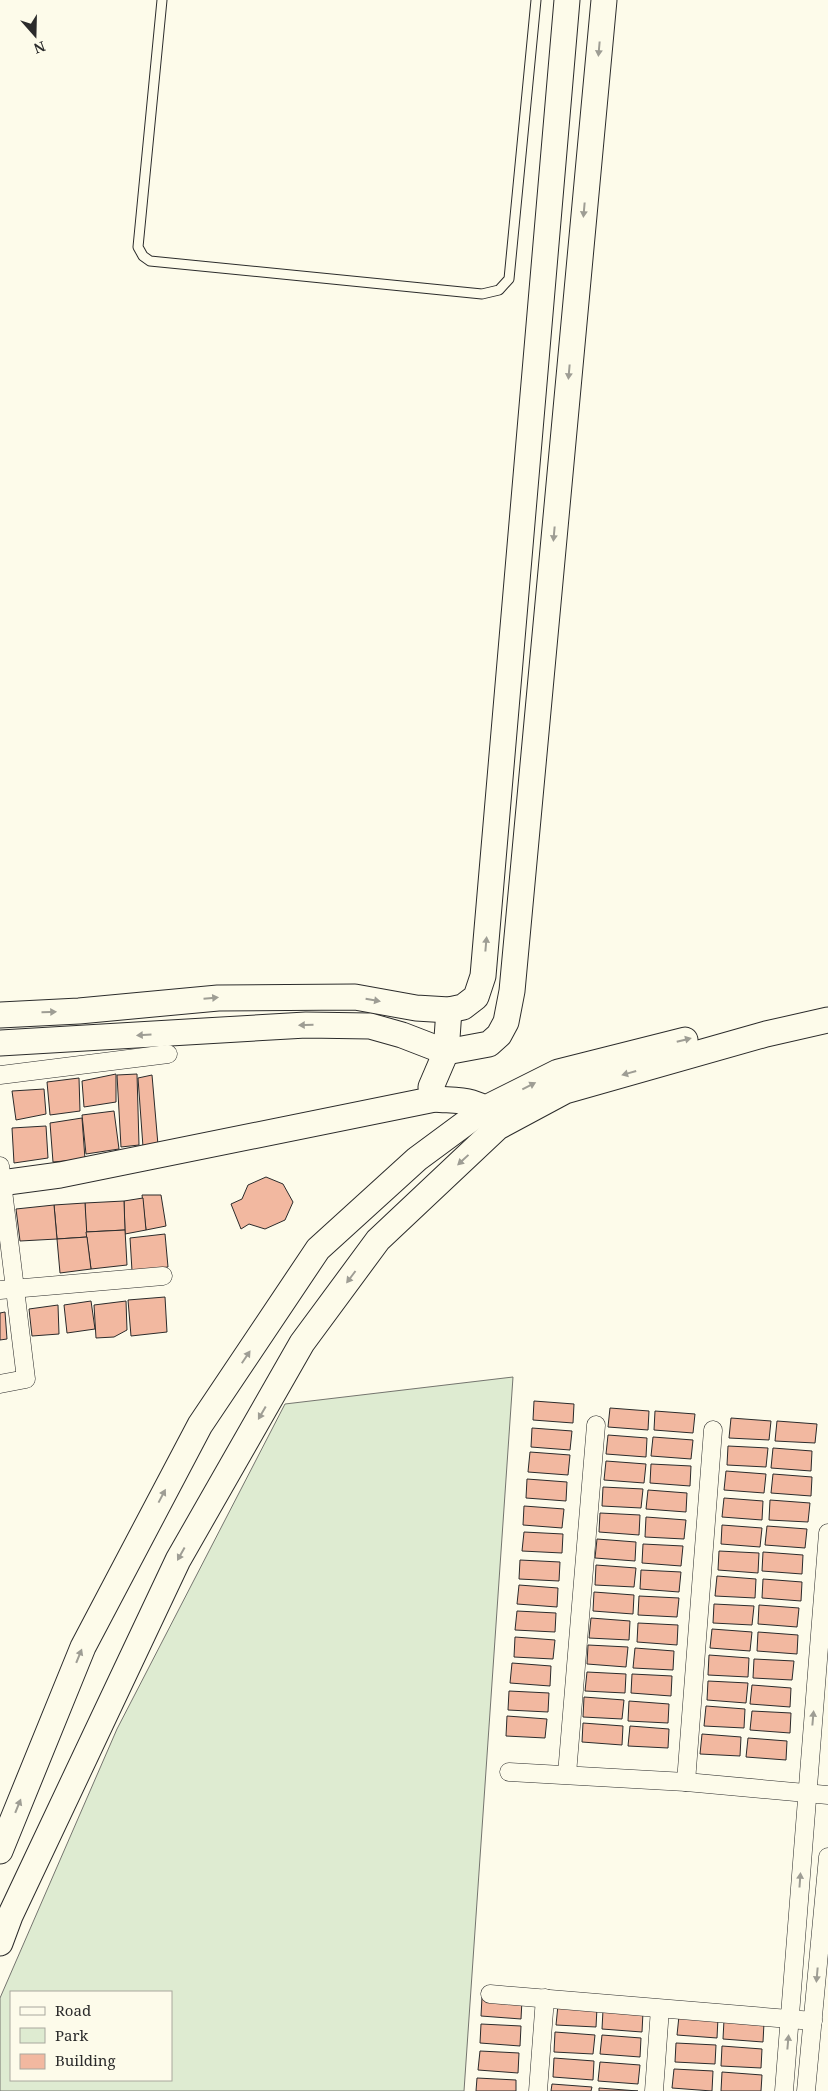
<svg xmlns="http://www.w3.org/2000/svg" width="828" height="2091" font-family="'Noto Serif',serif">
<style>
.green{fill:#deebd1;stroke:#74746e;fill-rule:evenodd}
.building{fill:#f2b8a0;stroke:#2b2b2b}
.lines{fill:none;stroke-linecap:round;stroke-linejoin:round}
.lane-casing{stroke:#2b2b2b;stroke-width:11}
.street-casing{stroke:#2b2b2b;stroke-width:19}
.secondary-casing{stroke:#2b2b2b;stroke-width:27}
.lane{stroke:#fdfbea;stroke-width:9}
.street{stroke:#fdfbea;stroke-width:18}
.secondary{stroke:#fdfbea;stroke-width:25}
.oneway{fill:#9e9d94}
</style>
<rect width="100%" height="100%" fill="#fdfbea"/>
<path class="green" d="M513,1377L464,2091H0V1998L117,1729L285,1404ZM11,1992H171V2080H11Z"/>
<g class="building">
<path d="M116,1074V1102L84,1107L82,1081Z"/>
<path d="M137,1074L139,1145L121,1147L117,1075Z"/>
<path d="M152,1075L158,1145L143,1147L138,1078Z"/>
<path d="M79,1078L80,1111L50,1115L47,1082Z"/>
<path d="M44,1089L46,1114L16,1120L12,1091Z"/>
<path d="M114,1111L119,1149L86,1154L82,1115Z"/>
<path d="M82,1118L85,1159L53,1162L50,1123Z"/>
<path d="M46,1126L48,1158L14,1163L12,1128Z"/>
<path d="M266,1177L283,1184L293,1202L285,1220L265,1229L249,1224L241,1229L231,1204L242,1199L248,1185Z"/>
<path d="M142,1195H161L166,1226L146,1230Z"/>
<path d="M143,1198L146,1230L125,1234L124,1201Z"/>
<path d="M124,1201L125,1230L86,1232L85,1203Z"/>
<path d="M85,1203L87,1237L57,1239L54,1205Z"/>
<path d="M54,1205L57,1239L20,1241L16,1209Z"/>
<path d="M125,1230L127,1265L91,1269L86,1232Z"/>
<path d="M165,1234L168,1267L132,1271L130,1238Z"/>
<path d="M87,1237L91,1269L60,1273L57,1239Z"/>
<path d="M165,1297L167,1332L131,1336L128,1300Z"/>
<path d="M91,1301L95,1329L67,1333L64,1305Z"/>
<path d="M126,1301L127,1330L114,1337L96,1338L94,1305Z"/>
<path d="M58,1305L59,1334L32,1336L29,1309Z"/>
<path d="M5,1312L7,1339L0,1340V1313Z"/>
<path d="M534,1401L574,1404L573,1423L533,1420Z"/>
<path d="M610,1408L649,1411L648,1430L608,1427Z"/>
<path d="M655,1411L695,1414L693,1433L654,1430Z"/>
<path d="M731,1418L771,1421L769,1440L729,1438Z"/>
<path d="M777,1421L817,1424L815,1443L775,1441Z"/>
<path d="M532,1428L572,1431L570,1450L531,1447Z"/>
<path d="M608,1435L647,1438L646,1457L606,1454Z"/>
<path d="M653,1437L693,1440L691,1459L651,1456Z"/>
<path d="M728,1446L768,1448L766,1467L727,1465Z"/>
<path d="M773,1448L812,1451L811,1471L771,1468Z"/>
<path d="M530,1452L570,1455L568,1475L528,1472Z"/>
<path d="M606,1461L646,1464L644,1483L604,1480Z"/>
<path d="M651,1464L691,1466L690,1486L650,1483Z"/>
<path d="M726,1471L766,1474L764,1493L724,1490Z"/>
<path d="M773,1474L812,1477L811,1496L771,1493Z"/>
<path d="M527,1479L567,1482L566,1501L526,1498Z"/>
<path d="M603,1487L643,1489L641,1508L602,1506Z"/>
<path d="M648,1490L687,1493L686,1512L646,1509Z"/>
<path d="M724,1498L763,1501L762,1520L722,1517Z"/>
<path d="M770,1500L810,1503L808,1522L769,1520Z"/>
<path d="M524,1506L564,1509L562,1528L523,1525Z"/>
<path d="M600,1513L640,1515L639,1535L599,1532Z"/>
<path d="M646,1517L686,1520L684,1539L645,1537Z"/>
<path d="M722,1525L762,1528L760,1547L721,1544Z"/>
<path d="M767,1526L807,1529L805,1548L765,1545Z"/>
<path d="M524,1532L563,1534L562,1553L522,1551Z"/>
<path d="M597,1539L636,1542L635,1561L595,1558Z"/>
<path d="M643,1544L683,1546L681,1566L642,1563Z"/>
<path d="M719,1551L759,1553L758,1573L718,1570Z"/>
<path d="M763,1552L803,1555L802,1574L762,1571Z"/>
<path d="M520,1560L560,1562L559,1581L519,1579Z"/>
<path d="M596,1565L636,1568L634,1587L595,1585Z"/>
<path d="M641,1570L681,1572L679,1592L640,1589Z"/>
<path d="M717,1576L756,1579L755,1598L715,1596Z"/>
<path d="M763,1579L802,1582L801,1601L762,1598Z"/>
<path d="M519,1585L558,1588L557,1607L517,1604Z"/>
<path d="M594,1592L634,1595L633,1614L593,1611Z"/>
<path d="M639,1596L679,1598L677,1617L638,1615Z"/>
<path d="M714,1604L754,1606L752,1625L713,1623Z"/>
<path d="M759,1605L799,1608L797,1627L758,1624Z"/>
<path d="M517,1611L556,1613L555,1632L515,1630Z"/>
<path d="M591,1618L630,1621L629,1640L589,1638Z"/>
<path d="M638,1623L678,1625L677,1645L637,1642Z"/>
<path d="M712,1629L752,1632L750,1651L710,1648Z"/>
<path d="M758,1632L798,1635L797,1654L757,1651Z"/>
<path d="M515,1637L555,1640L553,1659L514,1657Z"/>
<path d="M588,1645L628,1647L626,1667L587,1664Z"/>
<path d="M635,1648L674,1651L673,1670L633,1668Z"/>
<path d="M709,1655L749,1658L748,1677L708,1675Z"/>
<path d="M754,1659L794,1661L792,1680L753,1678Z"/>
<path d="M512,1663L551,1666L550,1686L510,1683Z"/>
<path d="M587,1672L626,1674L625,1693L585,1691Z"/>
<path d="M632,1674L672,1676L671,1696L631,1693Z"/>
<path d="M708,1681L748,1683L746,1703L707,1700Z"/>
<path d="M752,1685L791,1688L790,1707L750,1704Z"/>
<path d="M509,1691L549,1693L548,1712L508,1710Z"/>
<path d="M584,1697L624,1700L622,1719L583,1717Z"/>
<path d="M629,1701L669,1704L668,1723L628,1721Z"/>
<path d="M706,1706L745,1709L744,1728L704,1726Z"/>
<path d="M752,1711L791,1713L790,1733L750,1730Z"/>
<path d="M507,1716L547,1719L545,1738L506,1736Z"/>
<path d="M583,1723L623,1726L622,1745L582,1742Z"/>
<path d="M630,1726L669,1729L668,1748L628,1746Z"/>
<path d="M702,1734L741,1737L740,1756L700,1754Z"/>
<path d="M748,1738L787,1741L786,1760L746,1757Z"/>
<path d="M482,1997L522,2000L521,2019L481,2016Z"/>
<path d="M558,2005L597,2008L596,2027L556,2025Z"/>
<path d="M603,2010L643,2012L642,2032L602,2029Z"/>
<path d="M679,2016L718,2018L717,2038L677,2035Z"/>
<path d="M724,2020L764,2023L763,2042L723,2039Z"/>
<path d="M481,2024L521,2026L520,2046L480,2043Z"/>
<path d="M555,2032L595,2035L593,2054L554,2052Z"/>
<path d="M602,2035L641,2038L640,2057L600,2054Z"/>
<path d="M676,2043L716,2045L715,2064L675,2062Z"/>
<path d="M722,2046L762,2049L761,2068L721,2066Z"/>
<path d="M480,2051L519,2053L518,2073L478,2070Z"/>
<path d="M554,2058L594,2061L593,2080L553,2077Z"/>
<path d="M600,2062L640,2065L638,2084L598,2081Z"/>
<path d="M674,2069L713,2071L712,2091L672,2088Z"/>
<path d="M722,2072L762,2075L761,2091H721Z"/>
<path d="M477,2078L516,2080V2091H476Z"/>
<path d="M552,2084L592,2087L591,2091H551Z"/>
<path d="M599,2088L638,2091H599Z"/>
</g>
<g class="lines">
<g class="lane-casing">
<path id="lane" d="M162,0L138,247L143,256L150,261L482,294L499,290L509,279L536,0"/>
</g>
<g class="street-casing">
<g id="street">
<path d="M0,1075L168,1054"/>
<path d="M0,1166L26,1379L0,1384"/>
<path d="M0,1290L163,1276"/>
<path d="M509,1772L686,1782L828,1795"/>
<path d="M567,1774L596,1425"/>
<path d="M686,1782L713,1430"/>
<path d="M490,1994L813,2021"/>
<path d="M538,2091L545,1998"/>
<path d="M654,2091L660,2009"/>
<path d="M784,2091L828,1533"/>
<path d="M806,2091L828,1857"/>
</g>
</g>
<g class="secondary-casing">
<g id="secondary">
<path d="M0,1015L79,1011L218,998L355,997L416,1008L449,1010L463,1007L476,997L483,976L567,0"/>
<path d="M0,1043L306,1025L370,1026L402,1035L446,1052L489,1044L499,1035L506,1022L512,991L604,0"/>
<path d="M435,1099L431,1087L446,1052L449,1010"/>
<path d="M0,1183L60,1175L435,1099C455,1101 479,1098 491,1116"/>
<path d="M0,1851L83,1647L200,1425L318,1249L417,1159L486,1108L558,1072L685,1040"/>
<path d="M0,1943L10,1916L178,1560L302,1343L378,1240L498,1127L565,1091L766,1034L828,1020"/>
</g>
</g>
<use href="#lane" class="lane"/>
<use href="#street" class="street"/>
<use href="#secondary" class="secondary"/>
</g>
<defs><path id="oneway-solid" d="M-6-.8H1V-3.2L6.5 0L1 3.2V.8H-6Z" transform="scale(1.25)"/></defs>
<g class="oneway">
<use href="#oneway-solid" transform="translate(599 49) rotate(95)"/>
<use href="#oneway-solid" transform="translate(584 210) rotate(95)"/>
<use href="#oneway-solid" transform="translate(569 372) rotate(95)"/>
<use href="#oneway-solid" transform="translate(554 534) rotate(95)"/>
<use href="#oneway-solid" transform="translate(486 944) rotate(-85)"/>
<use href="#oneway-solid" transform="translate(211 998) rotate(-5)"/>
<use href="#oneway-solid" transform="translate(373 1000) rotate(10)"/>
<use href="#oneway-solid" transform="translate(49 1012) rotate(-2)"/>
<use href="#oneway-solid" transform="translate(306 1025) rotate(179)"/>
<use href="#oneway-solid" transform="translate(144 1035) rotate(177)"/>
<use href="#oneway-solid" transform="translate(684 1040) rotate(-14)"/>
<use href="#oneway-solid" transform="translate(629 1073) rotate(164)"/>
<use href="#oneway-solid" transform="translate(529 1086) rotate(-27)"/>
<use href="#oneway-solid" transform="translate(463 1160) rotate(137)"/>
<use href="#oneway-solid" transform="translate(351 1277) rotate(127)"/>
<use href="#oneway-solid" transform="translate(246 1357) rotate(-56)"/>
<use href="#oneway-solid" transform="translate(262 1413) rotate(120)"/>
<use href="#oneway-solid" transform="translate(162 1496) rotate(-62)"/>
<use href="#oneway-solid" transform="translate(181 1554) rotate(119)"/>
<use href="#oneway-solid" transform="translate(79 1656) rotate(-68)"/>
<use href="#oneway-solid" transform="translate(813 1718) rotate(-85)"/>
<use href="#oneway-solid" transform="translate(18 1806) rotate(-68)"/>
<use href="#oneway-solid" transform="translate(800 1880) rotate(-86)"/>
<use href="#oneway-solid" transform="translate(817 1975) rotate(95)"/>
<use href="#oneway-solid" transform="translate(788 2042) rotate(-85)"/>
</g>
<rect x="10" y="1991" width="162" height="90" fill="#fdfbea" stroke="#a9a89e"/>
<rect x="20" y="2007" width="25" height="8" fill="#fdfbea" stroke="#a9a89e"/>
<text x="55" y="2016" font-size="15" fill="#2b2b2b">Road</text>
<rect x="20" y="2028" width="25" height="15" fill="#deebd1" stroke="#a9a89e"/>
<text x="55" y="2041" font-size="15" fill="#2b2b2b">Park</text>
<rect x="20" y="2054" width="25" height="15" fill="#f2b8a0" stroke="#a9a89e"/>
<text x="55" y="2066" font-size="15" fill="#2b2b2b">Building</text>
<g transform="translate(35 35) rotate(160)" stroke="#fdfbea" stroke-width="4" paint-order="stroke">
<path d="M0-4L9 19L0 12L-9 19Z" fill="#2b2b2b"/>
<text y="-8" font-size="14" font-weight="bold" text-anchor="middle" fill="#2b2b2b">N</text>
</g>
</svg>
